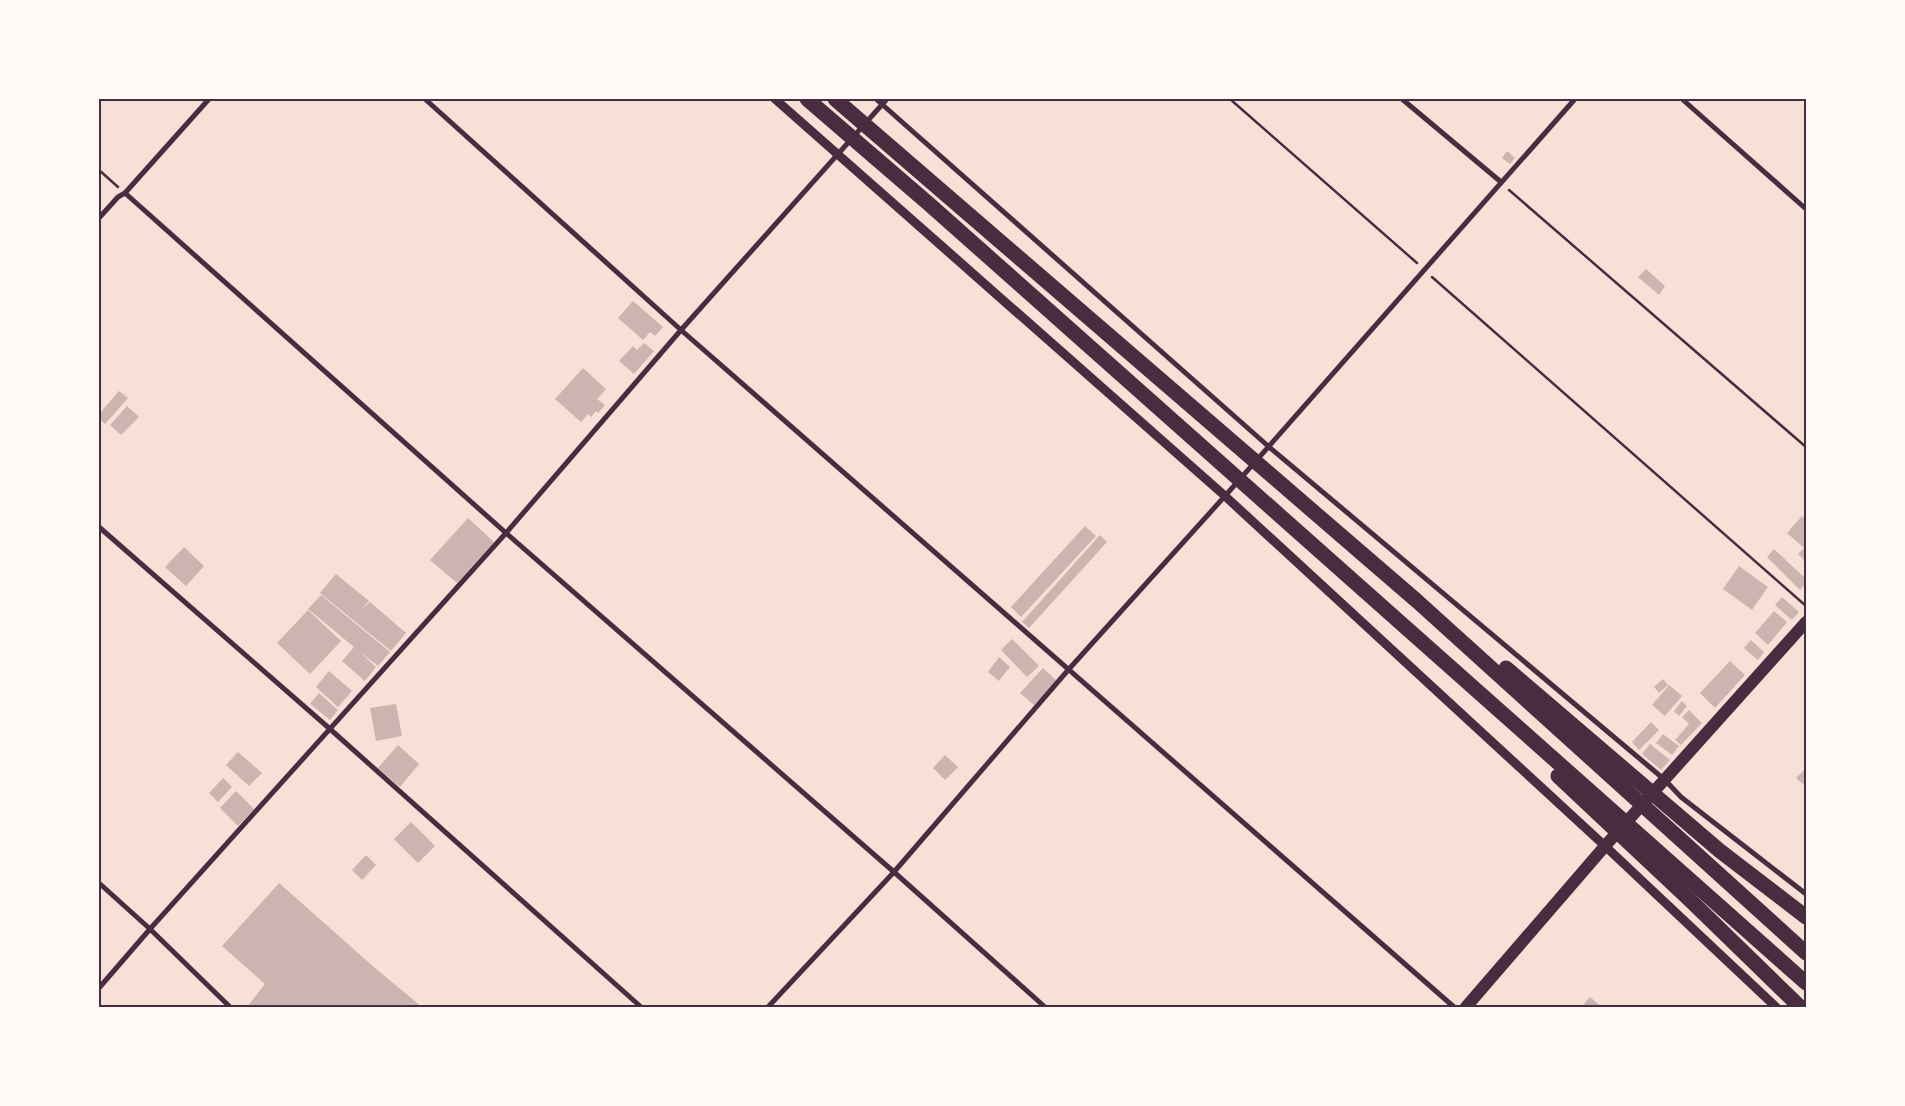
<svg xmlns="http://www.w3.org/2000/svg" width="1905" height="1106" font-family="Montserrat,sans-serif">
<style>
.building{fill:#ccb4b1}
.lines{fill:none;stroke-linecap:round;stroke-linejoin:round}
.path{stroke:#4a2c40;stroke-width:2.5}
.minor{stroke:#4a2c40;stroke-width:5}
.tertiary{stroke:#4a2c40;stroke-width:9}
.primary{stroke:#4a2c40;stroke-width:12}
.motorway{stroke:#4a2c40;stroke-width:15}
.neatline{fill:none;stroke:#4a2c40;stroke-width:2}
</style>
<rect width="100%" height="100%" fill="#f7e1d7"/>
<g class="building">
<path d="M1507,151L1515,158L1510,164L1502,158Z"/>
<path d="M1646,269L1665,286L1659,295L1638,277Z"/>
<path d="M633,301L663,327L655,336L650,332L643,340L618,318Z"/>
<path d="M644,343L654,351L634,374L619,361L633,346L637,350Z"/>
<path d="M583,368L606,389L597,399L605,405L598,413L596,411L591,417L588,414L581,422L555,399Z"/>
<path d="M119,391L128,398L105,424L99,419V414Z"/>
<path d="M127,406L139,417L121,435L110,425Z"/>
<path d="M1802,516L1806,520V562L1798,554L1804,548L1787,533Z"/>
<path d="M468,518L494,542L457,583L430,560Z"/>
<path d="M1085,526L1096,536L1021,617L1011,607Z"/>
<path d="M1100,535L1107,542L1029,628L1022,622Z"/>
<path d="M184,547L204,566L186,586L165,567Z"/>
<path d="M1774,549L1806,579V583L1800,590L1767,557Z"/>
<path d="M1739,566L1768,587L1752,610L1723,589Z"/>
<path d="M336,574L369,601L362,609L370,602L406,633L391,651L320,593Z"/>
<path d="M321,595L390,652L378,666L359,651L376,667L365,681L342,661L354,647L308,609Z"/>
<path d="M1782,597L1799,612L1792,620L1775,605Z"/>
<path d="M308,610L341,641L310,674L277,643Z"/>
<path d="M1774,611L1787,622L1768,645L1755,633Z"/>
<path d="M1012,639L1039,666L1027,677L1001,650Z"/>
<path d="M1751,640L1764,652L1758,660L1744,648Z"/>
<path d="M999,657L1010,667L999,681L988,672Z"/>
<path d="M1730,661L1745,675L1715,708L1700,693Z"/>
<path d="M1043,668L1057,681L1034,705L1020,693Z"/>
<path d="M329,671L352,691L338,707L316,687Z"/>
<path d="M1663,679L1668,685L1659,693L1654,687Z"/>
<path d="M1669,685L1682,696L1665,716L1652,705Z"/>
<path d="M319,693L338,710L330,720L310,704Z"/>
<path d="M1682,701L1687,706L1679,716L1674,711Z"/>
<path d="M396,704L402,736L376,741L370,708Z"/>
<path d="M1689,710L1702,723L1681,745L1675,740L1689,724L1682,717Z"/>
<path d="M1651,722L1659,730L1639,750L1632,742Z"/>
<path d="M1663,734L1679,746L1672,755L1656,743Z"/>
<path d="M1650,744L1670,760L1661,770L1642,754Z"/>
<path d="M398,745L419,764L400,787L378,768Z"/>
<path d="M238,752L262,773L249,786L226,765Z"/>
<path d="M945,755L958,767L945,780L933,768Z"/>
<path d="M1806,768V787L1796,778Z"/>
<path d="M223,778L232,787L218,802L209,793Z"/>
<path d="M236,791L254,809L238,826L220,808Z"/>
<path d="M411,822L435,846L418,863L394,839Z"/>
<path d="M366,855L376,865L362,880L352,870Z"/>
<path d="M279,883L375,968L422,1007H247L265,984L222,946Z"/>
<path d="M1590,997L1602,1007H1581Z"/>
</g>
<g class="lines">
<g class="path">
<path d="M1230,99L1417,263"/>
<path d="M99,170L118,187"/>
<path d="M1509,190L1806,447"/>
<path d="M1432,277L1806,606"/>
</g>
<g class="minor">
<path d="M425,99L681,330L1454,1007"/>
<path d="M876,99L1268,446L1665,780L1681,797L1806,894"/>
<path d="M1402,99L1501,182"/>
<path d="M1682,99L1806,209"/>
<path d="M125,193L506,533L894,872L1045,1007"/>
<path d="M99,218L118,197L125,193L209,99"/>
<path d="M99,527L330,729L641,1007"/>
<path d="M99,883L150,929L99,988"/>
<path d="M230,1007L150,929L506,533L681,330L887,99"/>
<path d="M768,1007L894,872L1069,669L1225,496L1575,99"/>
</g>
<path class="tertiary" d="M775,99L1225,496L1605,846L1776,1007"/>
<path class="primary" d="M1466,1007L1605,846L1806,622"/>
<g class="motorway">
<path d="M807,99L929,204L1806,983"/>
<path d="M835,99L1417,601L1806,953"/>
<path d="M1506,668L1720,851L1806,917"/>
<path d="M1558,776L1691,901L1800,1007"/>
</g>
</g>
<rect width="1905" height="1106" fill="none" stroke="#fffaf5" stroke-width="200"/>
<rect x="100" y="100" width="1705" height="906" class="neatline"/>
</svg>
